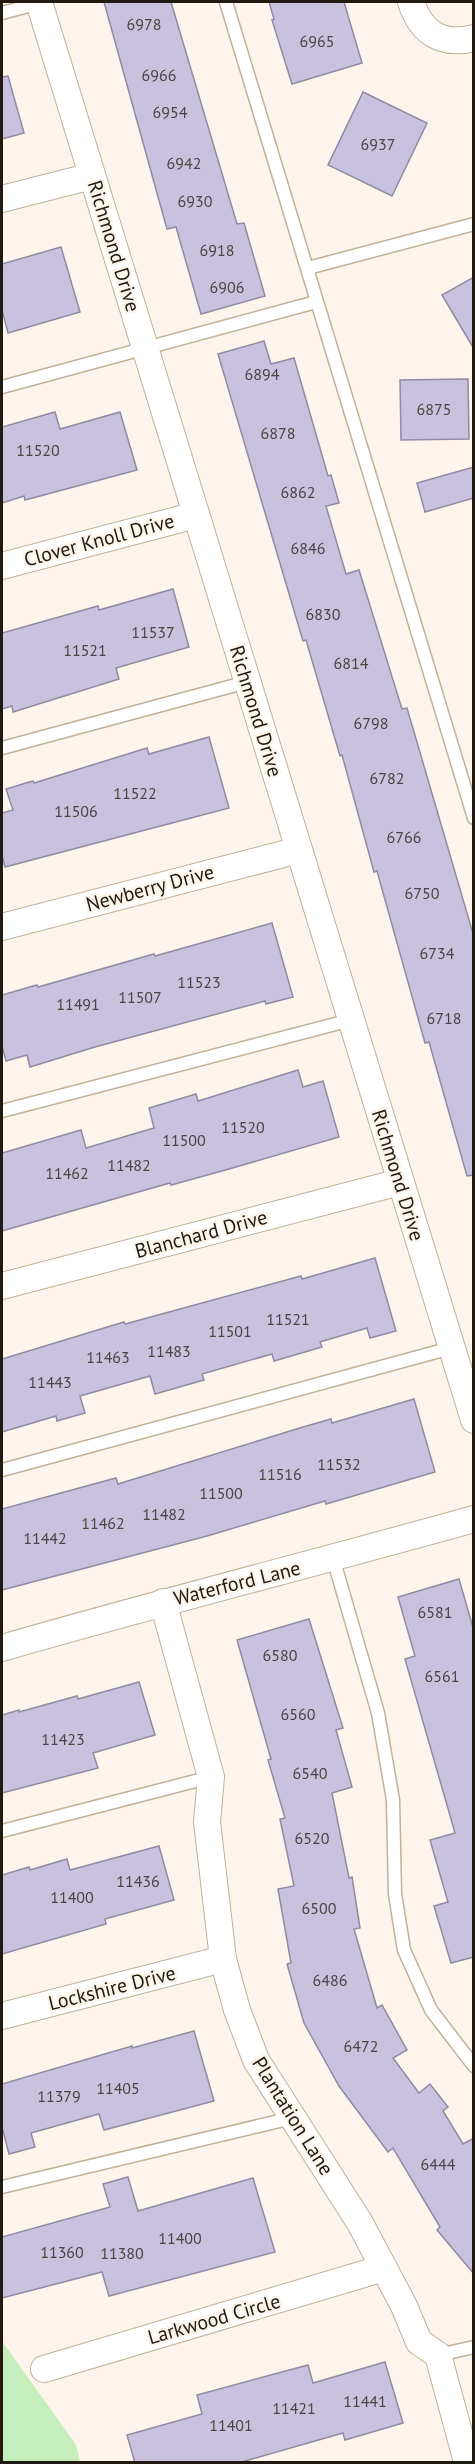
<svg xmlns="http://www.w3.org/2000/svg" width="475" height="2464" font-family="'PT Sans',sans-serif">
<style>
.green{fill:#c4eebb}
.building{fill:#c8c2de;stroke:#908aa4;stroke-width:1.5}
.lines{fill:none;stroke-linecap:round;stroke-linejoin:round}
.lane-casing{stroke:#c2b098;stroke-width:15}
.street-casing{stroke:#c2b098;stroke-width:28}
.lane{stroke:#fff;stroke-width:12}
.street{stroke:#fff;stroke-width:26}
.labels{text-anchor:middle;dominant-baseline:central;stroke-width:5;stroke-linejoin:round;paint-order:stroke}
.number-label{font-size:16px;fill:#4a4444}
.street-label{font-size:20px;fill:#201a11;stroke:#fdf5eb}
</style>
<rect width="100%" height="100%" fill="#fdf5eb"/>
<path class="green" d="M2,2341L76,2445L80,2462H2Z"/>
<g class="building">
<path d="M104,2H171L237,224L244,223L265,296L201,314L176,227L167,229Z"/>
<path d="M269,2H344L362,63L292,84L272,20L274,19Z"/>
<path d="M8,76L24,133L2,139V77Z"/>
<path d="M363,92L427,123L392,196L328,165Z"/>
<path d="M61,247L80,312L8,333L2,310V264Z"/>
<path d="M474,277V349L442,295Z"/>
<path d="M264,341L271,364L294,358L328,476L331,475L339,503L326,506L346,574L359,570L402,709L407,708L474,937V1175L467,1176L429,1042L425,1043L377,871L374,872L342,755L340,756L306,640L303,641L218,354Z"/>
<path d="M468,379L469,439L401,440L400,380Z"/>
<path d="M55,412L60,429L120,412L137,470L25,500L24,496L2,503V427Z"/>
<path d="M474,467V498L425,512L417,483Z"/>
<path d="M173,589L189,647L116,668L119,679L13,712L12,706L2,709V633L98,606L99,610Z"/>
<path d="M209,737L229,808L5,867L2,855V813L13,810L6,789L33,781L34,783L147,748L149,754Z"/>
<path d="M272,923L293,997L266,1004L265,1001L95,1047L30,1067L27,1055L6,1061L2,1046V995L37,985L38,987L154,954L155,956Z"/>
<path d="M298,1070L303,1087L323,1081L339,1137L229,1169L171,1185L170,1183L2,1231V1153L81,1130L86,1148L154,1128L149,1108L196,1094L198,1101Z"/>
<path d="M375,1258L396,1331L370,1338L367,1328L320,1342L322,1347L274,1361L272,1354L202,1374L204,1380L155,1394L150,1376L80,1396L85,1413L57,1421L56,1416L2,1432V1359L124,1322L125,1324L301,1276L302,1279Z"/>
<path d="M414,1399L435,1472L326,1504L325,1501L207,1536L2,1590V1509L116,1478L118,1484L303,1427L331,1419L332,1423Z"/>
<path d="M459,1579L474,1631V1957L451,1963L434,1906L448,1902L430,1840L455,1833L405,1659L415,1656L398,1597Z"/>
<path d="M309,1619L343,1728L336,1730L352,1787L332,1793L349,1878L352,1877L360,1928L354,1929L377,2008L382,2005L407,2050L393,2058L419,2093L430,2084L448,2107L443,2111L463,2144L474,2138V2274L437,2230L440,2227L393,2148L388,2152L339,2086L304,2023L287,1964L291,1963L278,1889L294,1886L280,1819L285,1818L268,1760L271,1759L237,1640Z"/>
<path d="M139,1682L155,1735L93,1753L98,1768L2,1793V1715L19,1710V1712L77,1696L78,1699Z"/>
<path d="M159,1846L174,1900L105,1919L106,1924L2,1954V1875L29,1867L30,1870L67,1859L70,1870Z"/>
<path d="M194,2031L214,2101L104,2130L99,2114L31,2133L35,2147L9,2154L2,2127V2084L132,2046V2048Z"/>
<path d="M128,2177L138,2211L253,2178L275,2252L109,2296L102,2272L2,2298V2237L110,2207L103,2184Z"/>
<path d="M385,2362L403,2423L345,2440L343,2433L238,2463H135L127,2435L202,2414L197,2395L308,2365L313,2383Z"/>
</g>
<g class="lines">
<g class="lane-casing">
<g id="lane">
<path d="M226,2L474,818"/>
<path d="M2,13L39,3"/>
<path d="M308,268L474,224"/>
<path d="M2,387L316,302"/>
<path d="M2,748L247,682"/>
<path d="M2,1111L351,1020"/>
<path d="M2,1470L451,1348"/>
<path d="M333,1558L378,1713L393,1800L395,1894L404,1950L431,2010L474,2066"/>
<path d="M2,1831L211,1777"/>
<path d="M2,2187L292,2118"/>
<path d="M438,2355L474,2347"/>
</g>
</g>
<g class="street-casing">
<g id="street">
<path d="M39,2L474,1420"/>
<path d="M411,2C421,33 442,46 474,38"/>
<path d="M2,199L92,176"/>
<path d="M2,566L196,515"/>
<path d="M2,927L299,850"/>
<path d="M2,1286L400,1182"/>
<path d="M163,1602L211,1777L207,1822L223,1959L237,2010L256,2060L360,2223L404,2306L419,2342L438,2355L467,2462"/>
<path d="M2,1648C158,1603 316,1563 474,1519"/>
<path d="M2,2016L223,1959"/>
<path d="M44,2369L384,2268"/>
</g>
</g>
<use href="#lane" class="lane"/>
<use href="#street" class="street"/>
</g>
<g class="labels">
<g class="number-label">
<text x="144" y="24">6978</text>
<text x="317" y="41">6965</text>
<text x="159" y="75">6966</text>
<text x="170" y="112">6954</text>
<text x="378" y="144">6937</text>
<text x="184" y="163">6942</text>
<text x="195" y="201">6930</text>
<text x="217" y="250">6918</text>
<text x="227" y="287">6906</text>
<text x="262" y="374">6894</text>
<text x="434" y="409">6875</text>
<text x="278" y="433">6878</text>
<text x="38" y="450">11520</text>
<text x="298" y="492">6862</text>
<text x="308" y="548">6846</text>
<text x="323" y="614">6830</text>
<text x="153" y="632">11537</text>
<text x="85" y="650">11521</text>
<text x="351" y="663">6814</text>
<text x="371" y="723">6798</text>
<text x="387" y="778">6782</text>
<text x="135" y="793">11522</text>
<text x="76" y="811">11506</text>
<text x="404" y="837">6766</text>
<text x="422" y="893">6750</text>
<text x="437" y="953">6734</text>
<text x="199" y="982">11523</text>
<text x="140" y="997">11507</text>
<text x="78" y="1004">11491</text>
<text x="444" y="1018">6718</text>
<text x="243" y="1127">11520</text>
<text x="184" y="1140">11500</text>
<text x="129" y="1165">11482</text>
<text x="67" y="1173">11462</text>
<text x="288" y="1319">11521</text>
<text x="230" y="1331">11501</text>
<text x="169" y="1351">11483</text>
<text x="108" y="1357">11463</text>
<text x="50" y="1382">11443</text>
<text x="339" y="1464">11532</text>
<text x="280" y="1474">11516</text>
<text x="221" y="1493">11500</text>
<text x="164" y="1514">11482</text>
<text x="103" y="1523">11462</text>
<text x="45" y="1538">11442</text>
<text x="435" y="1612">6581</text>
<text x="280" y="1655">6580</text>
<text x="442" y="1676">6561</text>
<text x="298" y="1714">6560</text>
<text x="63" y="1739">11423</text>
<text x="310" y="1773">6540</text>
<text x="312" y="1838">6520</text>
<text x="138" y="1881">11436</text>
<text x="72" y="1897">11400</text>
<text x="319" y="1908">6500</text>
<text x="330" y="1980">6486</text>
<text x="361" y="2046">6472</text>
<text x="118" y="2088">11405</text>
<text x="59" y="2096">11379</text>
<text x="438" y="2164">6444</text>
<text x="180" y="2238">11400</text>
<text x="62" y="2252">11360</text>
<text x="122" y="2253">11380</text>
<text x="365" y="2401">11441</text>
<text x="294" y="2408">11421</text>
<text x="231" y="2425">11401</text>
</g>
<g class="street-label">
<text transform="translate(114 246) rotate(73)">Richmond Drive</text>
<text transform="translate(99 540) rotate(-15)">Clover Knoll Drive</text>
<text transform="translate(256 711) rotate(73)">Richmond Drive</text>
<text transform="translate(150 888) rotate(-15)">Newberry Drive</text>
<text transform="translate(398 1175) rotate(73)">Richmond Drive</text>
<text transform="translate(201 1234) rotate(-15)">Blanchard Drive</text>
<text transform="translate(237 1583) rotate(-14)">Waterford Lane</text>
<text transform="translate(112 1988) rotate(-14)">Lockshire Drive</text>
<text transform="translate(293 2116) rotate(58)">Plantation Lane</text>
<text transform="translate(214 2319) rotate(-16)">Larkwood Circle</text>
</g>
</g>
<rect width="475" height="2464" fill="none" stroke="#201a11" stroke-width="6"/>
</svg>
